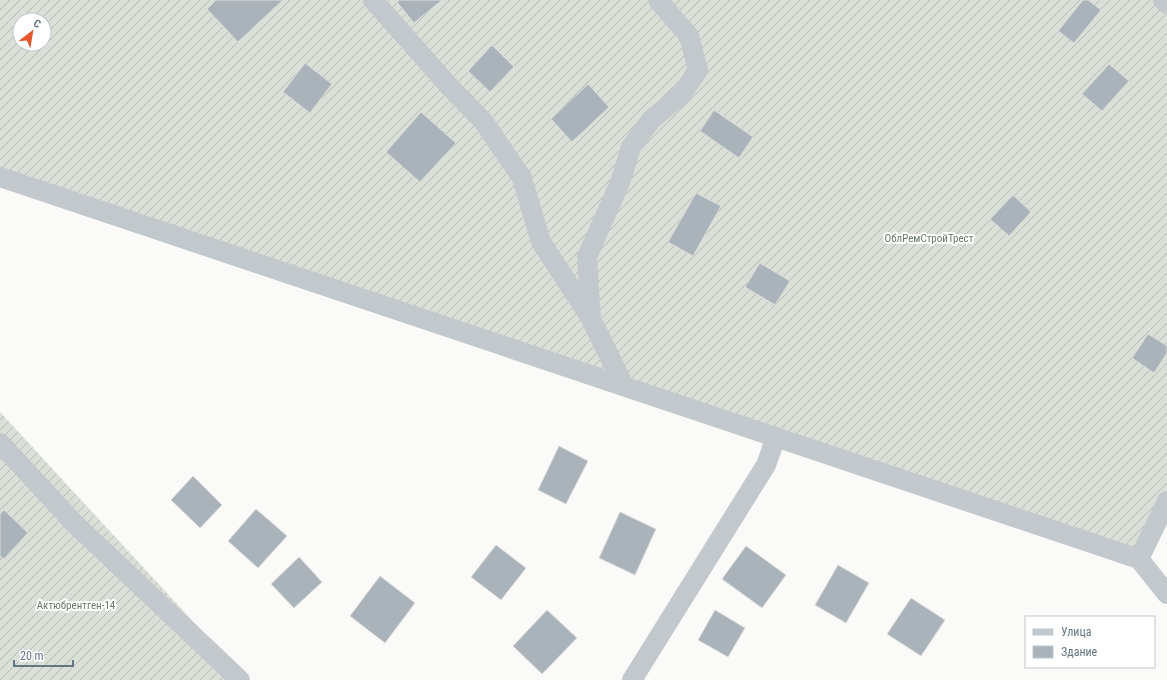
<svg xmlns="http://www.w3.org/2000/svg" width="1167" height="680" font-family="'Roboto Condensed',sans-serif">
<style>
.garden{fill:url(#garden-furrows);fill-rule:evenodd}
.building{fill:#aab3b9;stroke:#dcdcda}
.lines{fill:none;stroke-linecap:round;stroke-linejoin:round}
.minor{stroke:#c3c8cc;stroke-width:20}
.labels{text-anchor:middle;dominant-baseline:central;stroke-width:4;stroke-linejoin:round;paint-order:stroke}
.park-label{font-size:11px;fill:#687a64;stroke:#fff}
</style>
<defs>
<pattern id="garden-furrows" width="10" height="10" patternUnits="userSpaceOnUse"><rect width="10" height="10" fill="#dadfd7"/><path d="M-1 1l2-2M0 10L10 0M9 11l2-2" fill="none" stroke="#b4b9b4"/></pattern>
</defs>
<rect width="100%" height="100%" fill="#fafaf8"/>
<g class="garden">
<path d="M0,0H1167V502L1139,559L0,177ZM20,20H44V44H20Z"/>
<path d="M0,412L247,680H0Z"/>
</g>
<g class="building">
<path d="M216,0H283L238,42L207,9Z"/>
<path d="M399,0H442L414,23L397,2Z"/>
<path d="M1083,0H1088L1101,10L1074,43L1058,31Z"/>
<path d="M492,45L514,67L490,92L468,71Z"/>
<path d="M305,63L332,84L310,113L283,92Z"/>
<path d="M1109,64L1129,81L1102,111L1082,94Z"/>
<path d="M588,84L609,107L572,142L551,119Z"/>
<path d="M714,110L753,137L739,158L700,131Z"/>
<path d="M421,112L456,143L420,182L386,152Z"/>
<path d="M696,193L721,206L693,256L668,242Z"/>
<path d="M1013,195L1031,212L1009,236L990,219Z"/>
<path d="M760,263L790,281L775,305L745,287Z"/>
<path d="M1148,334L1167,346V353L1154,373L1132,358Z"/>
<path d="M559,446L588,461L566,504L538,490Z"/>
<path d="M193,476L222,505L200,528L171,500Z"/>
<path d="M256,509L287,536L258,568L228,541Z"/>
<path d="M4,510L28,533L4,559L0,556V514Z"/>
<path d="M620,512L656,529L635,575L599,558Z"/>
<path d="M496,545L526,568L501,600L471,577Z"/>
<path d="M746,546L786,575L762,608L722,579Z"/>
<path d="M299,557L322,582L294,608L271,584Z"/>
<path d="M838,565L869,583L846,623L815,605Z"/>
<path d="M380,576L415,603L385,643L350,616Z"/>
<path d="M911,598L945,620L921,656L887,634Z"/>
<path d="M547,610L577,638L542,674L513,646Z"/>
<path d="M715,610L745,628L728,657L698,640Z"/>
</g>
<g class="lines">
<g class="minor">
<path d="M373,0L448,85L483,121L522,178L541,242L590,317"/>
<path d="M1163,0L1167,4"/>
<path d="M0,177L1139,559L1167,501"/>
<path d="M624,386L591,319L587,257L621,180L631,147L651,120L682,94L698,70L689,36L658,0"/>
<path d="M0,443L75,524L240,680"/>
<path d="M1139,559L1167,594"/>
<path d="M632,680L766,465L776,437"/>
</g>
</g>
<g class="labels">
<g class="park-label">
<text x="929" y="238">ОблРемСтройТрест</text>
<text x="76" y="605">Актюбрентген-14</text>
</g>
</g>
<rect x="1025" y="616" width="130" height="52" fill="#ffffff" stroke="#c1c8cd"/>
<rect x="1033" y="629" width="20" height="6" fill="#c3c8cc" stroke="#c1c8cd"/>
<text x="1061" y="636" font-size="12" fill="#657683">Улица</text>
<rect x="1033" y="646" width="20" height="12" fill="#aab3b9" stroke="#c1c8cd"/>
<text x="1061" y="656" font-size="12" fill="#657683">Здание</text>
<g transform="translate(32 32) rotate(31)"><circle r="19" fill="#ffffff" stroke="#c1c8cd"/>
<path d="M0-3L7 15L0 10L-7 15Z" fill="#e4572e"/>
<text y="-6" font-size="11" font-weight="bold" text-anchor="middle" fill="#657683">С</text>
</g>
<path d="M14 660v6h59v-6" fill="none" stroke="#657683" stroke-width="2"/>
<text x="20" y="660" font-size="12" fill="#657683" stroke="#ffffff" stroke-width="3" paint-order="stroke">20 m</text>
</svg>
